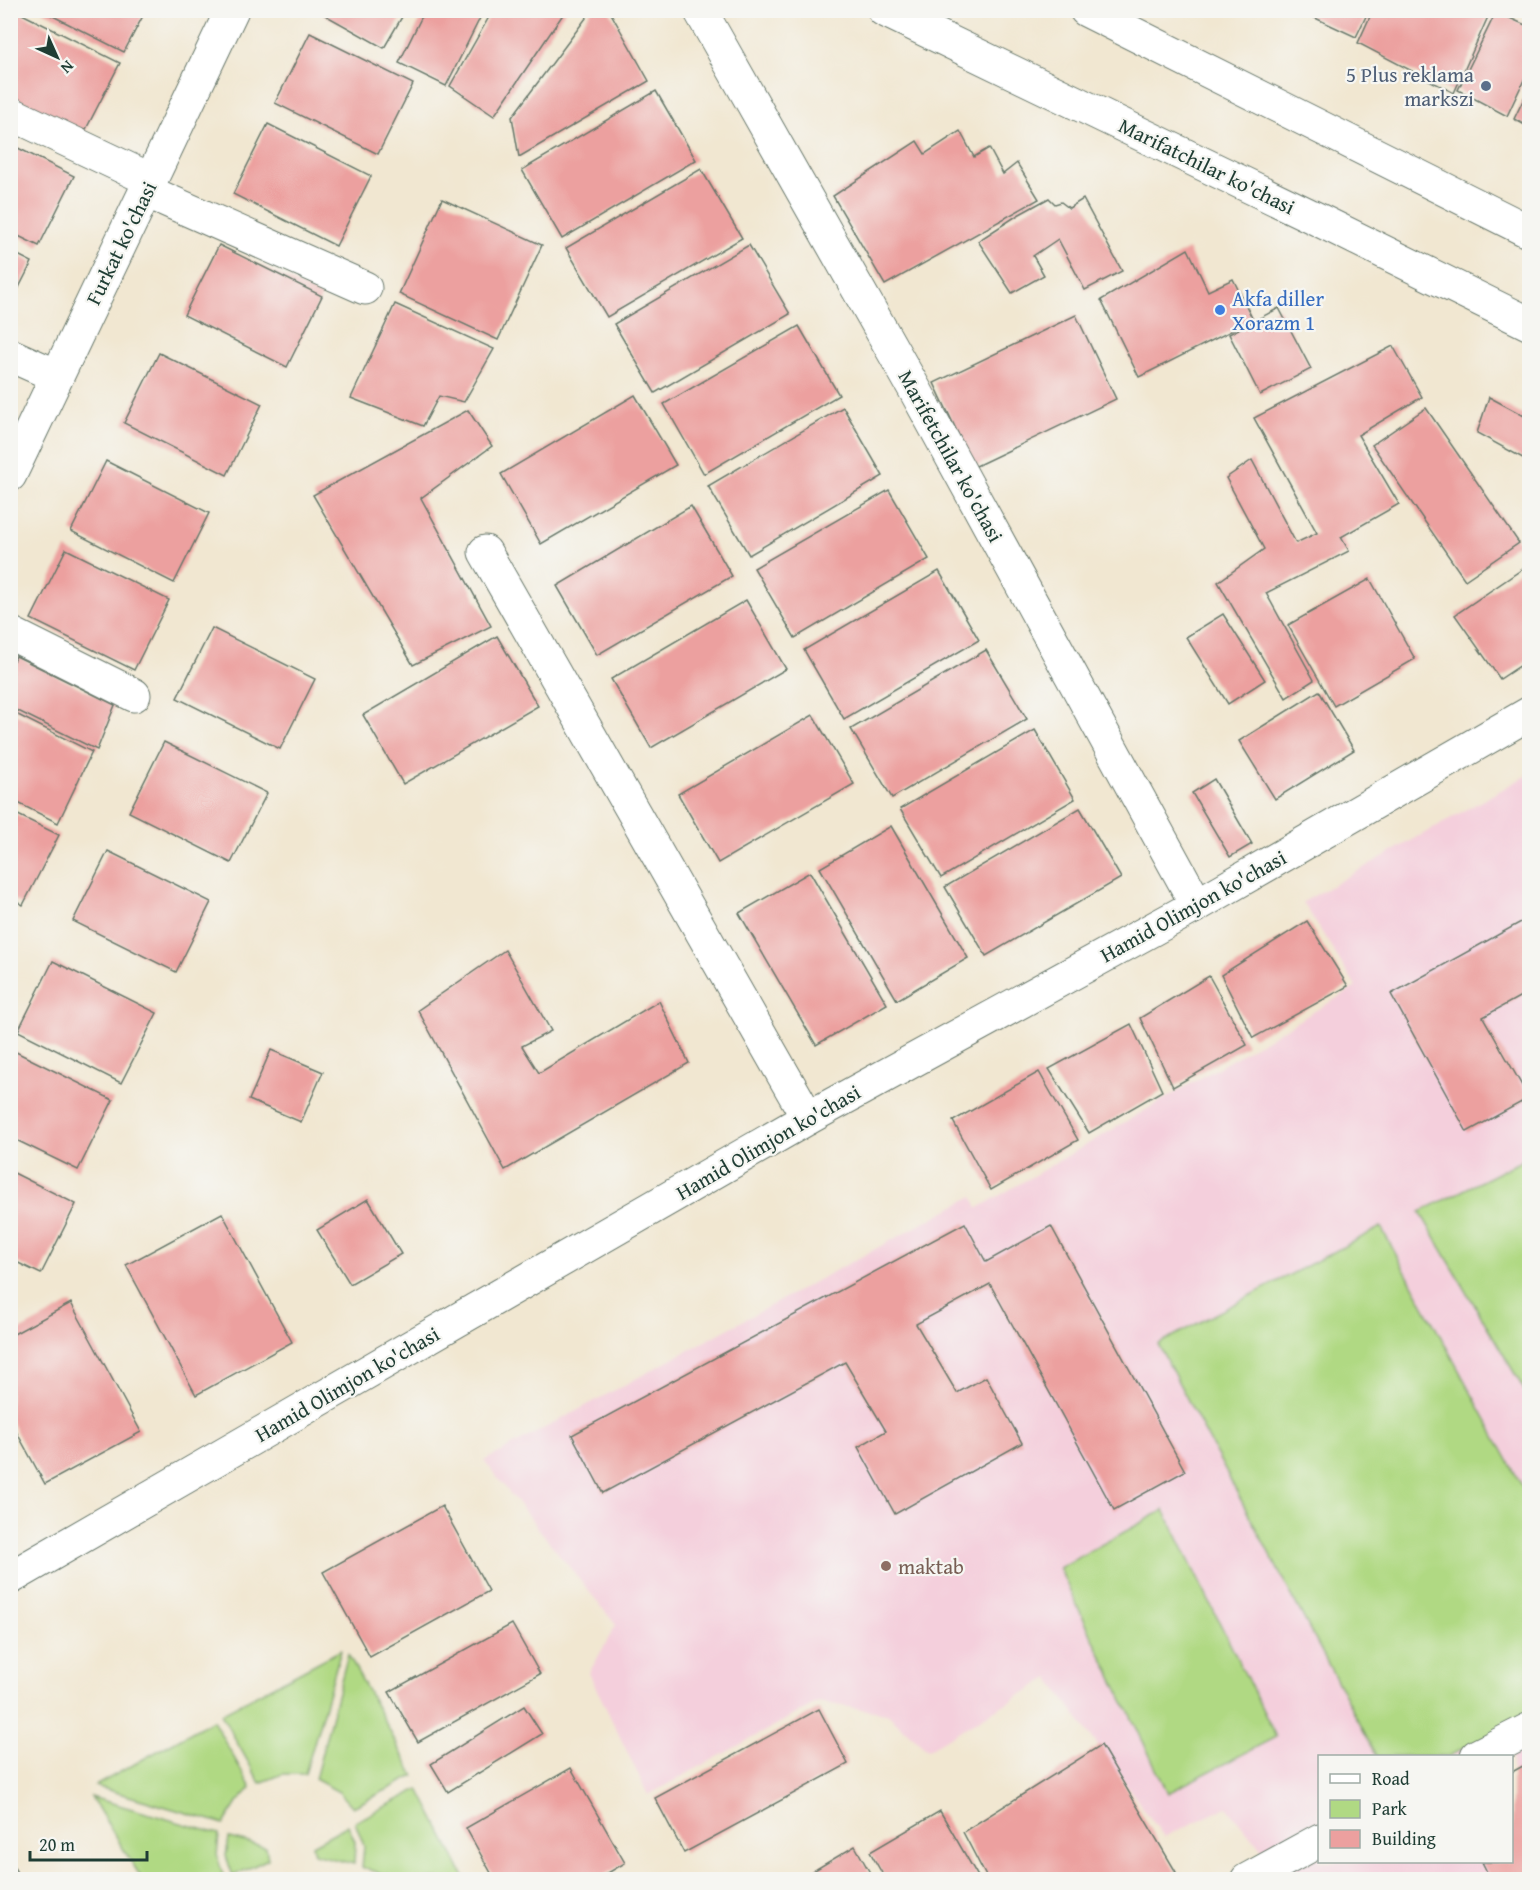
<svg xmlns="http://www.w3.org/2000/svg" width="1540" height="1890" font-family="'Gentium Book Plus',serif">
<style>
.built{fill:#f4cfdc;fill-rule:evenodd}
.green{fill:#b0d983;stroke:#688b5c;stroke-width:1.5}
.building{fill:#eca09f}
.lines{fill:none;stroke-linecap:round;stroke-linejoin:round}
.minor-casing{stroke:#68786b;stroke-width:35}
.minor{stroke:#fff;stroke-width:33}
.service-dot{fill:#5c6f8a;stroke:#f6f6f2;stroke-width:2}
.shop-dot{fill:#3f7fe0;stroke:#f6f6f2;stroke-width:2}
.education-dot{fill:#8d6e63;stroke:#f6f6f2;stroke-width:2}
.labels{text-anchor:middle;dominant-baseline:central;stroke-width:4.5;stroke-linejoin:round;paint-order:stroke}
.service-label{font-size:21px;fill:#4e5e75;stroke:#f6f6f2;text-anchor:end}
.street-label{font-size:21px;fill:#1f3d34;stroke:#f6f6f2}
.shop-label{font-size:21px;fill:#366cbe;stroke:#f6f6f2;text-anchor:start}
.education-label{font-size:21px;fill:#785e54;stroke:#f6f6f2;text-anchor:start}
</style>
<rect width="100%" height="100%" fill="#f6f6f2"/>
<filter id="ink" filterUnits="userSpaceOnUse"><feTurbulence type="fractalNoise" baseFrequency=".0167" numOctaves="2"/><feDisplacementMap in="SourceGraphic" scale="12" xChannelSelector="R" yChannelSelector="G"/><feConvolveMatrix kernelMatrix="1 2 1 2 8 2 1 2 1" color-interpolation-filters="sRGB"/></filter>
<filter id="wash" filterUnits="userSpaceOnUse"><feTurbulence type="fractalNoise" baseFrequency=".008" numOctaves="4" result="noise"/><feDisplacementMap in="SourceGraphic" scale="24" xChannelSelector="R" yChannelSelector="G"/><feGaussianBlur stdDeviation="1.35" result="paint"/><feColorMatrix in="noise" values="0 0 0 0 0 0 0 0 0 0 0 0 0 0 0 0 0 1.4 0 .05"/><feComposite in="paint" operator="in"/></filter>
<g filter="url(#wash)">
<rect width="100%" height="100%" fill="#f1e7d1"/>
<path class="built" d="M1529,774V1879L1299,1880L1296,1875L1281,1879L1273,1864L1227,1807L1164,1837L1049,1678L928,1750L886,1713L818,1702L648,1795L589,1673L616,1625L484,1461L973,1196L978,1208L1356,987L1303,902ZM1320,1756H1512V1862H1320Z"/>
<g class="green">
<path d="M1529,1157V1398L1420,1212Z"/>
<path d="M1381,1227L1529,1499V1715L1449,1756H1377L1158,1344Z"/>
<path d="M1164,1510L1276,1737L1168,1793L1059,1568Z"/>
<path d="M341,1650L305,1774H283L260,1783L221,1714Z"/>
<path d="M348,1654L414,1776L353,1807L339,1792L315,1779Z"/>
<path d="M213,1720L251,1788L237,1803L224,1824L95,1786Z"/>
<path d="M419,1789L465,1879H403L362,1868L364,1846L355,1822Z"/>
<path d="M91,1797L219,1834L217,1856L224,1878L221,1880L142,1879Z"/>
<path d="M348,1825L355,1842L354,1864L314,1854L312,1845Z"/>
<path d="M229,1838L266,1847L268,1859L233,1876L226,1856Z"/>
</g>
<g id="blocks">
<g class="building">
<path d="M41,10H146L124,52Z"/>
<path d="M316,10H406L384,48Z"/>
<path d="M425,10H484L446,86L399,63Z"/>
<path d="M493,10H566L494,116L450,86Z"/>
<path d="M592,10H609L649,81L519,157L512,117Z"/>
<path d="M1298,10H1369L1356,37Z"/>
<path d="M1373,10H1491L1454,93L1358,43Z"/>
<path d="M16,11L120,63L84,133L10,96V23Z"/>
<path d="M1496,12L1530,27V67L1507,116L1458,90Z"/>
<path d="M310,33L413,84L378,154L275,103Z"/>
<path d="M1530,86V128L1514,119Z"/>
<path d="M656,91L696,160L562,239L522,170Z"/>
<path d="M268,124L371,176L336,246L233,194Z"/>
<path d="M960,131L974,157L989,148L1003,174L1017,163L1039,199L885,285L833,196L917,141L925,154Z"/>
<path d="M10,144L74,176L39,246L10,232Z"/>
<path d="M701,169L742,238L607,317L566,248Z"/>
<path d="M1049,198L1055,204L1061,202L1069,208L1083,199L1122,271L1085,290L1058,239L1033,256L1044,275L1012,293L978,241L1018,215Z"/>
<path d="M442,199L542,245L498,340L399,294Z"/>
<path d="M219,245L322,296L287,367L184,315Z"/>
<path d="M749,245L790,314L655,393L614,324Z"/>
<path d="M1188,249L1208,291L1233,279L1253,320L1139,377L1101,300Z"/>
<path d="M10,251L32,262L10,305Z"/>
<path d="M395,304L494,349L464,402L439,396L423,426L351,398Z"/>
<path d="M1279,308L1311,369L1260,395L1229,334Z"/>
<path d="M1076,315L1116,399L974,467L934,383Z"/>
<path d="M799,326L839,395L704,474L664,404Z"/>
<path d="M1393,346L1422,397L1358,435L1399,504L1341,537L1349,551L1266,593L1314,680L1286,698L1218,582L1264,549L1226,478L1252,460L1296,543L1317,533L1254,418Z"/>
<path d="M159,353L262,404L227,475L124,423Z"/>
<path d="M635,395L676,465L541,544L501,474Z"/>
<path d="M1489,397L1530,419V462L1477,433Z"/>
<path d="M843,407L883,476L749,555L708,486Z"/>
<path d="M1426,408L1519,543L1465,580L1372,445Z"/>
<path d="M468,410L492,446L421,498L491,626L413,665L313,495Z"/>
<path d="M106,461L209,513L174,583L71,531Z"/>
<path d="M889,490L929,559L795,638L754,568Z"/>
<path d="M691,506L732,576L597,655L557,586Z"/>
<path d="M66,549L169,600L134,670L31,619Z"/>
<path d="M1527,566L1530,570V659L1500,679L1455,615Z"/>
<path d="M939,571L979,640L844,719L804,650Z"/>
<path d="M1370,579L1415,659L1334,706L1288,625Z"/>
<path d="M746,600L786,669L651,748L611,679Z"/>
<path d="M1223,614L1265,680L1228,704L1186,637Z"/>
<path d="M212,628L315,679L280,749L177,698Z"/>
<path d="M497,636L538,706L403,784L363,715Z"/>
<path d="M986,650L1027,719L892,798L851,729Z"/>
<path d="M16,656L115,705L97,750L10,707V666Z"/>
<path d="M1319,691L1354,750L1275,799L1239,741Z"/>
<path d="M10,711L92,752L58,823L10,799Z"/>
<path d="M813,715L854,784L718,863L678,794Z"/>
<path d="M1035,730L1075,799L941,878L900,809Z"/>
<path d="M164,742L267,793L231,863L129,812Z"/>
<path d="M1214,779L1252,844L1230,857L1192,793Z"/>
<path d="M1080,808L1121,878L986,956L945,887Z"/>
<path d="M10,811L59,835L23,905L10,898Z"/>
<path d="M891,826L968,958L897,1000L820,868Z"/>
<path d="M108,851L211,902L176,972L73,921Z"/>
<path d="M810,872L887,1004L816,1045L739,913Z"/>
<path d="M1530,917V991L1483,1017L1529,1098L1467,1132L1391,994Z"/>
<path d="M1307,921L1348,986L1253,1038L1221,975Z"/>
<path d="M505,950L551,1031L522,1046L539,1073L659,1001L689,1063L505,1170L418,1010Z"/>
<path d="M53,961L157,1013L121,1083L18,1031Z"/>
<path d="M1209,976L1247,1045L1173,1087L1140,1018Z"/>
<path d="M1131,1024L1162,1091L1089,1133L1049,1069Z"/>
<path d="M10,1049L113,1100L78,1170L10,1137Z"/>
<path d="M271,1050L323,1072L301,1122L249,1100Z"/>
<path d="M1039,1072L1078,1140L991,1190L953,1121Z"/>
<path d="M10,1171L76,1204L41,1274L10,1259Z"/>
<path d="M368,1199L401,1254L350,1284L317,1230Z"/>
<path d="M222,1213L292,1342L196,1395L126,1265Z"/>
<path d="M965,1223L986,1262L1051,1226L1185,1471L1114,1510L990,1284L916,1324L957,1393L986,1377L1022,1443L895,1514L858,1447L886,1431L845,1362L603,1493L572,1435Z"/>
<path d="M71,1303L141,1432L45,1484L10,1420V1336Z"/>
<path d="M442,1506L489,1591L370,1657L323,1572Z"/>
<path d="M512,1624L540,1674L418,1742L389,1692Z"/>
<path d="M524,1706L542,1734L448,1792L431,1764Z"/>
<path d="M819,1709L848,1764L684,1853L655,1798Z"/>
<path d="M1101,1745L1176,1872L1163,1880H988L963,1832Z"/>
<path d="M1530,1762V1880H1491L1482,1862H1512V1772Z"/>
<path d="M571,1768L625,1863L596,1880H495L466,1828Z"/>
<path d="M940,1811L980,1880H886L870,1852Z"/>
<path d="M855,1846L874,1880H798Z"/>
<path d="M10,1860L21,1880H10Z"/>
</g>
</g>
</g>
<g filter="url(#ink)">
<use href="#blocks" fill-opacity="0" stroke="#68786b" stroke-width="1.5"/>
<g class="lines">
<g class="minor-casing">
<g id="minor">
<path d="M700,10L914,388L1197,905"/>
<path d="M884,10L1319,220L1530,324"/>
<path d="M1086,10L1530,232"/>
<path d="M10,113L151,180"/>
<path d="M146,191L365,288"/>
<path d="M10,355L57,376"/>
<path d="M10,475L232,10"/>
<path d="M485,552L808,1118"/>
<path d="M10,633L134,695"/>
<path d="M10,1578L808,1118L1197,905L1530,713"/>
<path d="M1477,1756L1530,1729"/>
<path d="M1247,1880L1320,1840"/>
</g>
</g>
<use href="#minor" class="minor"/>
</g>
</g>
<circle class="service-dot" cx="1486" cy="86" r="6"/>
<circle class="shop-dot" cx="1220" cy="310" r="6"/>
<circle class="education-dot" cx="886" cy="1566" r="6"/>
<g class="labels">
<g class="service-label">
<text x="1474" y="74">5 Plus reklama<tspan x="1474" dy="24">markszi</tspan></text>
</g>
<g class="street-label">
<text transform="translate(1207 166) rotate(26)">Marifatchilar ko'chasi</text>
<text transform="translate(121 243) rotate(-64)">Furkat ko'chasi</text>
<text transform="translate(951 456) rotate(61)">Marifetchilar ko'chasi</text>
<text transform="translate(1193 906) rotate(-29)">Hamid Olimjon ko'chasi</text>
<text transform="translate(768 1142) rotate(-30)">Hamid Olimjon ko'chasi</text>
<text transform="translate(347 1384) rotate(-30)">Hamid Olimjon ko'chasi</text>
</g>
<g class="shop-label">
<text x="1232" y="298">Akfa diller<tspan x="1232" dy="24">Xorazm 1</tspan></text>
</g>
<g class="education-label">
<text x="898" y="1566">maktab</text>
</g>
</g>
<rect width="1540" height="1890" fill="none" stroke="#f6f6f2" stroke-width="36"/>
<rect x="1318" y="1755" width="195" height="108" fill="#f6f6f2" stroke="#a0aca6" stroke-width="1.5"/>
<rect x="1330" y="1774" width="30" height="9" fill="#ffffff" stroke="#a0aca6" stroke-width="1.5"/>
<text x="1372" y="1785" font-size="18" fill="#1f3d34">Road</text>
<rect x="1330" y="1800" width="30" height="18" fill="#b0d983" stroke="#a0aca6" stroke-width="1.5"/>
<text x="1372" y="1815" font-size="18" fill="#1f3d34">Park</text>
<rect x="1330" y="1830" width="30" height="18" fill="#eca09f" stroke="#a0aca6" stroke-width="1.5"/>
<text x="1372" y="1845" font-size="18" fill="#1f3d34">Building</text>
<g transform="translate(57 57) rotate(135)" stroke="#f6f6f2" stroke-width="4.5" paint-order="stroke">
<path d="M0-4.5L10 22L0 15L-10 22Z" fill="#1f3d34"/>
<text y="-9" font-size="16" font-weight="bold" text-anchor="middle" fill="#1f3d34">N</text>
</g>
<path d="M30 1851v9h117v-9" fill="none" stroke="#1f3d34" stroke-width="3"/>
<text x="39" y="1851" font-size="18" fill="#1f3d34" stroke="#f6f6f2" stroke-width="4.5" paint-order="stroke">20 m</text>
</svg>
